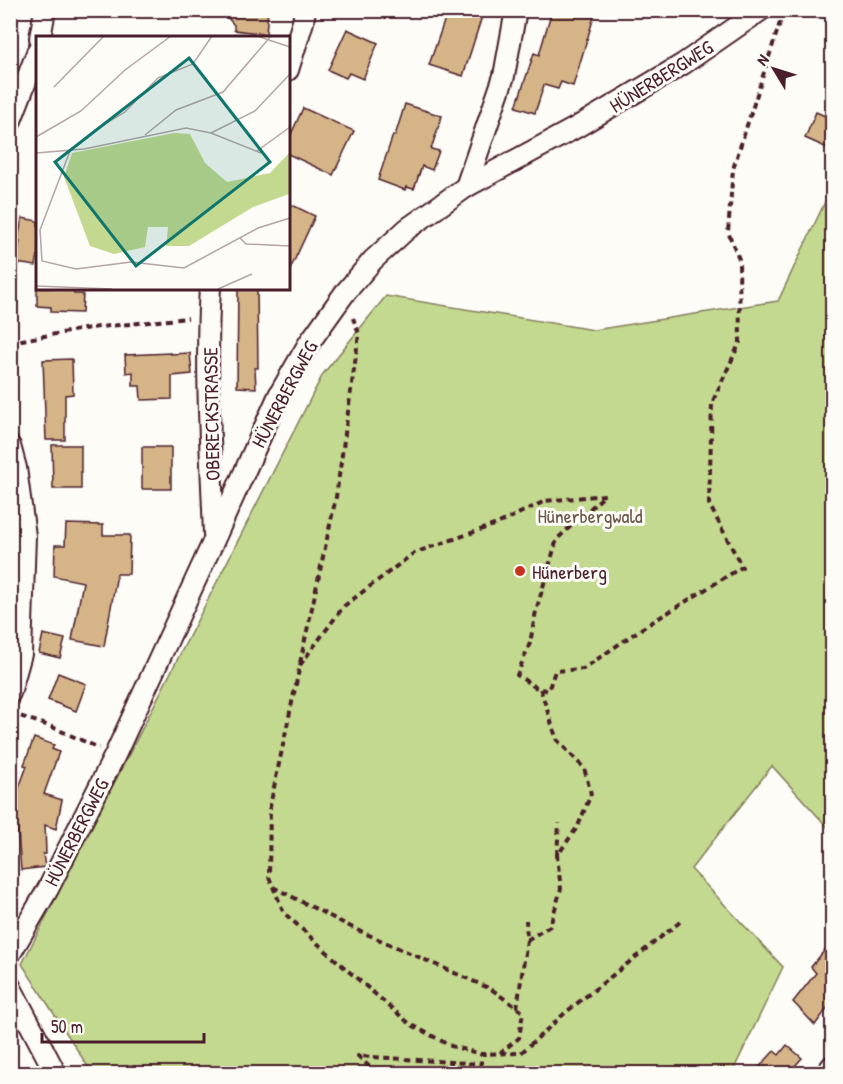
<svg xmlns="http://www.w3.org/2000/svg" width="843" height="1084" font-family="'Patrick Hand',sans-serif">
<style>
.green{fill:#c3d98f;stroke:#867c5d;stroke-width:1.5}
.building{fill:#d5b488;stroke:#4a1f2b;stroke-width:1.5}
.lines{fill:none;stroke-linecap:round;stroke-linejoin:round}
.street-casing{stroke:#4a1f2b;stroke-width:24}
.path{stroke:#4a1f2b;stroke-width:4;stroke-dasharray:6 4.5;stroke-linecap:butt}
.street{stroke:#fdfcf7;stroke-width:20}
.poi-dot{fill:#c8321e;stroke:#fdfcf7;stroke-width:2}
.labels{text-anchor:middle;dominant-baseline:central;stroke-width:6;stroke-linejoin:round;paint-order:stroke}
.street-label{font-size:20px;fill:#4a1f2b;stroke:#fdfcf7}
.park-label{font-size:20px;fill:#6e5749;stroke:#fdfcf7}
.poi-label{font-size:20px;fill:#4a1f2b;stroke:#fdfcf7;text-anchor:start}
.inset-road{fill:none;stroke:#b5a4a5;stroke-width:1.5}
.view{fill:#0f766e;fill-opacity:0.15;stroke:#0f766e;stroke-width:3}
.inset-edge{fill:none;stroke:#4a1f2b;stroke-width:3}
</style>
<rect width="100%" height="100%" fill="#fdfcf7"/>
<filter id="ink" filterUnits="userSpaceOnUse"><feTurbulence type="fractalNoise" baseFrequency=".0167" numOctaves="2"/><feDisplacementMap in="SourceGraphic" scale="12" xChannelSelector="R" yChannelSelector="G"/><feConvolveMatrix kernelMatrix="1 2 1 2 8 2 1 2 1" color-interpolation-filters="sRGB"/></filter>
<g filter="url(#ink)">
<path class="green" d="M832,187V832L772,766L691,869L783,967L732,1073H92L22,964L323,374L386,296L594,330L778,301Z"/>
<g class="building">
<path d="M221,10H268L266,34L234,30V25Z"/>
<path d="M448,10H484L463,76L429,65Z"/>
<path d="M552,10H596L573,86L561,82L558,89L544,85L535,113L516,107L534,53L539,55Z"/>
<path d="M347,29L378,43L363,79L349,73L346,78L328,70Z"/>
<path d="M405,104L442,116L431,149L439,151L432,170L422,166L414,189L406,187L405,190L378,180L393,135L395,136Z"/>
<path d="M303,108L354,131L333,175L288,154V141Z"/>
<path d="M816,112L832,119V150L805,138Z"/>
<path d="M288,203L315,216L288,274Z"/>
<path d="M22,218L38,221V254L36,266L16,263L20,241L18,240Z"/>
<path d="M37,288H74V294H83L82,313L51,312V307L37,306Z"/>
<path d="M238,288H257L258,368H255L256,388L237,387Z"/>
<path d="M171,353V354L190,353L192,374L172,376V399L141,400L140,386H133V372L126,373L125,355Z"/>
<path d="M72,359L73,394L65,395V440H46L43,360Z"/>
<path d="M52,445H81V489H53Z"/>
<rect x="142" y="447" width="29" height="42"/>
<path d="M66,524L103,525V535H130L129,574H117L104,646L72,640L83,582L54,576L55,545H65Z"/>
<path d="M43,634L65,639L60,658L39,653Z"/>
<path d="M58,673L86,684L76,711L48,700Z"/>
<path d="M34,738L54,745L52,749L59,752L44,794L62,800L56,829L45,825L46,854H43L45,867L21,870L16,809L12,807L27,766L24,765Z"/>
<path d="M832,941V1002L815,1025L793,1002L816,973L811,967Z"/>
<path d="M787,1045L802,1058L793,1068L799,1074H753L774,1051L779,1055Z"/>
</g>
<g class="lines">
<g class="street-casing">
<g id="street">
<path d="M40,38L45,10"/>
<path d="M288,70L303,22L305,10"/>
<path d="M10,123L38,50"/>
<path d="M466,187L504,76L516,10"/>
<path d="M210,288C205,370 211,453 214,534"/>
<path d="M10,446L16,468L25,536L21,654L10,693"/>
<path d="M10,954L48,889L115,755L214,540L279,395L309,343L344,294L373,260L407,229L466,187L577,127L683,64L761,10"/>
<path d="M10,986L56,1074"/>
<path d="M826,1074L832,1066"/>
</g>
</g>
<g class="path">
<path d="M10,342L90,328L188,318"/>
<path d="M300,663L336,497L359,334L353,318"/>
<path d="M11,713L52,727L99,748"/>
<path d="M557,855L559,823"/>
<path d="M273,887L353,928L491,989L523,1012L519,1038L500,1053"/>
<path d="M680,922L565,1013L521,1053L481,1054L451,1046L410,1024L346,969L284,913L269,877L270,806L300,665L344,606L414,553L497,524L545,501L605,495L557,539L536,611L530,643L517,675L535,687L548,691L555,671L583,669L641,629L742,567L709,504L712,403L740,342L739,259L728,232L733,169L784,10"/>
<path d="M527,940L550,926L561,889L557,856L578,826L591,794L584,768L557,740L540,688"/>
<path d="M517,1008L527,940L526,920"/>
<path d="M377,1074L358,1056L481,1064V1054"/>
</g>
<use href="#street" class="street"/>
</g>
</g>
<circle class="poi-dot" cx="520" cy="571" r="6"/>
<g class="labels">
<g class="street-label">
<text transform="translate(661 76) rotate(-32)">HÜNERBERGWEG</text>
<text transform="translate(284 394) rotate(-62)">HÜNERBERGWEG</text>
<text transform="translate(211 414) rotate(-91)">OBERECKSTRASSE</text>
<text transform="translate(76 832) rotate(-63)">HÜNERBERGWEG</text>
</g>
<g class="park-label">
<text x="590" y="515">Hünerbergwald</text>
</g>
<g class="poi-label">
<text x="532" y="571">Hünerberg</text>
</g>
</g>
<g transform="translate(36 36)">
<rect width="254" height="254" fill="#fdfcf7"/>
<path d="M138,97L154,98L169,127L191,146L234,137L253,117V158L217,171L153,210H130L132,191H112L109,211L78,218L54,210L28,141L36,117Z" fill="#c3d98f"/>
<path class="inset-road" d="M176,0L157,28L122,42L89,76L59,94L34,115L4,194L6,225L40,233L95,226L148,232L222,192L254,182M221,0L254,11M18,51L68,0M175,97L219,75L254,38M109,99L140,74L187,56L235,0M0,101L45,75L89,34L135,0M221,115L254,91M0,117L48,113L150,92L175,97L225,117M204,202L210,208L254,210M0,250L76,253M182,253L216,238"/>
<path class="view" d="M153,22L234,126L100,230L19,126Z"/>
<rect width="254" height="254" class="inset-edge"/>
</g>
<rect width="843" height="1084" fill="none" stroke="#fdfcf7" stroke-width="36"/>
<rect x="18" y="18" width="807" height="1048" fill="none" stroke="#4a1f2b" stroke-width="2" filter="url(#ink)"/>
<g transform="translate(774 69) rotate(308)" stroke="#fdfcf7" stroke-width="4.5" paint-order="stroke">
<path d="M0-4.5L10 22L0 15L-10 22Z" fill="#4a1f2b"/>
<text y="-9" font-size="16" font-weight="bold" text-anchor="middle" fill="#4a1f2b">N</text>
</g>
<path d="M42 1033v9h162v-9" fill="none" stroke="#4a1f2b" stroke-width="3"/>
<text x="51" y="1033" font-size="18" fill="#4a1f2b" stroke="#fdfcf7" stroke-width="4.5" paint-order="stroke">50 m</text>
</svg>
